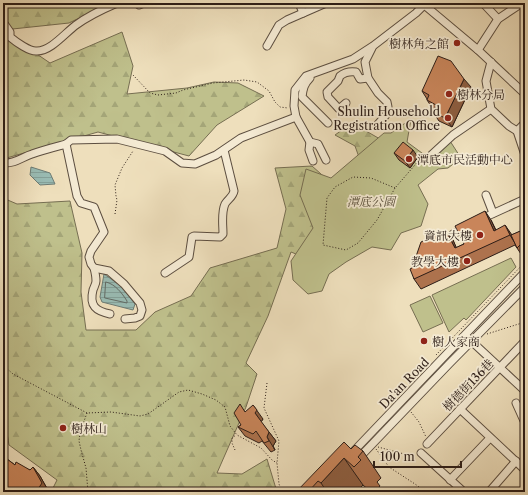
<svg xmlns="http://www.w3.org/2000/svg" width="528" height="495" font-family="'Libre Caslon Text','Noto Serif TC',serif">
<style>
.forest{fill:url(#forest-firs);stroke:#766e52}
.green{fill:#bfc08c;stroke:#766e52}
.water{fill:url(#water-rules);stroke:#6d7c75}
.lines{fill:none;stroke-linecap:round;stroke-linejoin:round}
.shore{stroke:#626c66;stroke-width:1}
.minor-casing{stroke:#5c4e40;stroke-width:9}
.path{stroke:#2c1d17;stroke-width:1;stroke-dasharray:1 2;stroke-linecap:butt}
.minor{stroke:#f4ead3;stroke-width:7}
.wall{fill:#ad724d;stroke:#2c1d17}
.shaded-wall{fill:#8d5d3f;stroke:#2c1d17}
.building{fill:#c9855a;stroke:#2c1d17}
.poi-dot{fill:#8f2418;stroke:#f4ead3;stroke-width:1.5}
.labels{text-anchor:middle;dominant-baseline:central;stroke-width:3.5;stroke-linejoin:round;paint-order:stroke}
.poi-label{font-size:12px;fill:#2c1d17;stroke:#f4ead3;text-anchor:end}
.park-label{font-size:12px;font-style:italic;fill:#584e3a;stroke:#f4ead3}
.street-label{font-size:12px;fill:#2c1d17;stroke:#f4ead3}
</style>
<defs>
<pattern id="forest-firs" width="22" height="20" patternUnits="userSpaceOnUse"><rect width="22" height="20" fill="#bfc08c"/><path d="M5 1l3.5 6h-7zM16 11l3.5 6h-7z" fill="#a4a578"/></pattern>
<pattern id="water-rules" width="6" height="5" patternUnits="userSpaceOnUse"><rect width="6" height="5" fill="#99bcb4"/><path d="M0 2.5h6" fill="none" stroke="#84a19a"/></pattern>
</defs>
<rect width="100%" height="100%" fill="#eedfbc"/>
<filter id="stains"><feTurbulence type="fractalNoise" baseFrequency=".005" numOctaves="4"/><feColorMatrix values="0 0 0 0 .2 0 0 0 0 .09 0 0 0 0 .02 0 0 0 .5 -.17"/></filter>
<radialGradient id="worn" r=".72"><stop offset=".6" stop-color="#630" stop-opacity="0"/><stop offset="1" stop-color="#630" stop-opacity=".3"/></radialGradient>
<g class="forest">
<path d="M3,3H110L69,23L3,30Z"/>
<path d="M3,31L50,63L122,32L133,66L127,94L187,88L214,82L238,83L264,96L217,125L189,156L98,132L3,159Z"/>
<path d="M352,123L401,151L331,268L291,252L268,316L246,363L257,374L246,407L217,473L242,474L267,459L277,492H51L57,480L9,445L3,408V198L17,204L70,201L82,253L81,292L86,330H136L155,312L191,296L210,268L277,248L286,209L275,168L312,166L330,182L360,160L355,146L335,135Z"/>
</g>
<g class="green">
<path d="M411,119L407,142L426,156L450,141L461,158L448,168L438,169L418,185L428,204L421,226L401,233L391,250L372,247L346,262L329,274L322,291L308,294L293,280L291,261L313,228L300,195L306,169L331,178L384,133H391Z"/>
<path d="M511,258L516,267L466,320L464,318L449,332L432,295Z"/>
<path d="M430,296L443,323L423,332L410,305Z"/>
</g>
<g class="water">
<path d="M31,167L50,173L55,184L40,185L30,175Z"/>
<path d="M104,274L121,286L135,304L133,310L102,302L100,297Z"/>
</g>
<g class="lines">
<path class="shore" d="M106,282C115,284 122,293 127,301V303L105,298Z"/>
<g class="minor-casing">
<g id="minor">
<path d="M299,3L303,13"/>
<path d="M422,3L478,50L525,94"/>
<path d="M483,3L498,19"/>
<path d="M139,5L144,3"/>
<path d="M3,22L10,32V37C16,42 30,52 37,51C51,51 65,33 76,25C88,16 103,9 117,3"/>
<path d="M267,46L279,25L287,20L326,3"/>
<path d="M372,48L365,62L368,78L378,93L387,102L388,107L386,115L378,124"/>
<path d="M478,50L498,19L522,3"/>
<path d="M491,62L486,81L491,109L509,126L517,131"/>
<path d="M310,78C304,84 303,89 302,97L328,123"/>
<path d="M346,103L339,109L328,97L327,92L338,81L340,76C345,72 349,71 356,72L360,79L368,78"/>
<path d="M296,117L310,142L318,144L326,160"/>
<path d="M525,123L517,131L525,155"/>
<path d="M310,142L309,150L313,161"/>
<path d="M428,158L453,135L491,109"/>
<path d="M3,163C15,164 22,157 32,154C43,150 55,147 66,144"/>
<path d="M486,195L493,213"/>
<path d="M479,220L525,199"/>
<path d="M453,234L467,227"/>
<path d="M94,268C95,272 96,277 96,281C96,284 94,287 93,290C89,306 96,311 110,314"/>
<path d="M165,273L189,257L192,237L194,236L220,237L223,234C223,225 221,213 225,204C228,199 233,197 234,191L224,150"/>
<path d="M125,319L135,318L140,316L142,310L140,303L124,284L109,271L94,268L91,264L89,257L91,251L104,232L94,207L81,203L77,196L66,144L71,140L117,139L165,151L182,163L195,164L216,155L241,138L296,117L294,106L295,90L306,76L353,59L373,46L416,13L424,5"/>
<path d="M468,338L525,391"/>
<path d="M516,403L525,423"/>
<path d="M460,409L525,470"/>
<path d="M427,444L525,341"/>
<path d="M421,453L464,492"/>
<path d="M351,454L525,272"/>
<path d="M357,460L449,364L525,287"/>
<path d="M450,480L490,438"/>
<path d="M489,492L516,461"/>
</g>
</g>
<g class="path">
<path d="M3,10L11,3"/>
<path d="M133,75L150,93L158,95L176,93L183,90L213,83L244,80L257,82L269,91L275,102L280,107L288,108"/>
<path d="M395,188L371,178L353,177L335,187L327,198L323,245L346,250L358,243L377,220L395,188L421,158"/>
<path d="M115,214L117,200L116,196L115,185L122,168L133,151"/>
<path d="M487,334L525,322"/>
<path d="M436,355L525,262"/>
<path d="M3,365L13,374L87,413L111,412L140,416L148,414L179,392L188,390L202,394L216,400L225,407L230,426L237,435L261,448L272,460L277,463"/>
<path d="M267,383L264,408L279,441L277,463L279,484L282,492"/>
<path d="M411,412L419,422L426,437"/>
<path d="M87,413L80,432L79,441L81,450L86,468L88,492"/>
<path d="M378,447L408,455L414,454"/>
<path d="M376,449L389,467L418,486L424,492"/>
<path d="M235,450L232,443V438L236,435"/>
</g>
<use href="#minor" class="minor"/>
</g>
<g class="wall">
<path d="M471,87L452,127L439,121L433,112L434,110L433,109L427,100V99L422,91Z"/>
<path d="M394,153L418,157L410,168L399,160Z"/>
<path d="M491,220L496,230L512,235L525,229V260L515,245L421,289L414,279L412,268L446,231L453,240L456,248L464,244Z"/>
<path d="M245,412L263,419L261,422L276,441L273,446L275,450L271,452L262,441L259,443L245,436L238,427L241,425Z"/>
<path d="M351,449L363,451L381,478L377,482L380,486L374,492H371L363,485L356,492H296Z"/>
<path d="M3,456L15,465L30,470L33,467L40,476L49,492H3Z"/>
</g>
<g class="shaded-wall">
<path d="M464,79L471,87L452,127L445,118Z"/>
<path d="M413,150L418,157L410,168L405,161Z"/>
<path d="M485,211L491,220L500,240L494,231Z"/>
<path d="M505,225L512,235L516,245L510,235Z"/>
<path d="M446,231L453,240L461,258L455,248Z"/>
<path d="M253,405L263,419L261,422L255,413Z"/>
<path d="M269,432L276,441L273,446L275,450L267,437Z"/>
<path d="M344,458L363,485L356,492H327L321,483Z"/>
<path d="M33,467L40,476L49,492H36Z"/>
</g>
<g class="building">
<path d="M438,56L451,61L464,79L445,118L433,112L436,105L427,100L429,95L422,91Z"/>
<path d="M403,142L413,150L405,161L394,153Z"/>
<path d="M485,211L494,231L505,225L510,235L414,279L410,269L412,268L421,242L446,231L455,248L464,244L455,226Z"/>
<path d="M525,229V240L517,248L511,235Z"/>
<path d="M525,252V258L522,257L523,253Z"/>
<path d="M240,404L245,412L253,405L257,410L255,413L269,432L267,437L269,441L264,443L256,431L253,434L238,427L241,425L234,413Z"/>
<path d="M344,442L351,449L355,445L363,451L358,457L361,460L354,467L344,458L321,483L318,481L309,491L310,492H296Z"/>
<path d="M3,456L15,465L16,462L30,470L33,467L42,483L36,492H12L10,490L3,489Z"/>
</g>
<g class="poi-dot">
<circle cx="457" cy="43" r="4"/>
<circle cx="449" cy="94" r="4"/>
<circle cx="448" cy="118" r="4"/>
<circle cx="409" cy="159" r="4"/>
<circle cx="480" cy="235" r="4"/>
<circle cx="467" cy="261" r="4"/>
<circle cx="424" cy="341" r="4"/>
<circle cx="63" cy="428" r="4"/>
</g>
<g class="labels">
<g class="poi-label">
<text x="449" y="43">樹林角之館</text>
<text x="457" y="94" text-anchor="start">樹林分局</text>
<text x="440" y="111">Shulin Household<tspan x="440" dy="14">Registration Office</tspan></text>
<text x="417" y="159" text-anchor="start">潭底市民活動中心</text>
<text x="472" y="235">資訊大樓</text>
<text x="459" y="261">教學大樓</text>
<text x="432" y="341" text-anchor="start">樹人家商</text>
<text x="71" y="428" text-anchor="start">樹林山</text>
</g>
<g class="park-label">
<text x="371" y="201">潭底公園</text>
</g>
<g class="street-label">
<text transform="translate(404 383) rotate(-46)">Da'an Road</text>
<text transform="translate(468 385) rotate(-46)">樹德街136巷</text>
</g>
</g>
<rect width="528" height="495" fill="none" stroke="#eedfbc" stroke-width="16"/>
<rect x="4" y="4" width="520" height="487" fill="none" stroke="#2c1d17" stroke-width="2"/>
<rect x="8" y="8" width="512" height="479" fill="none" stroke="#2c1d17"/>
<path d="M374 461v6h87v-6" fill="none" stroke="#2c1d17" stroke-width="2"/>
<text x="380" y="461" font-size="12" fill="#2c1d17" stroke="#f4ead3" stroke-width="3" paint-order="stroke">100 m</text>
<rect width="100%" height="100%" filter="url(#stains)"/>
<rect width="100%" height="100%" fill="url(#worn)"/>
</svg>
